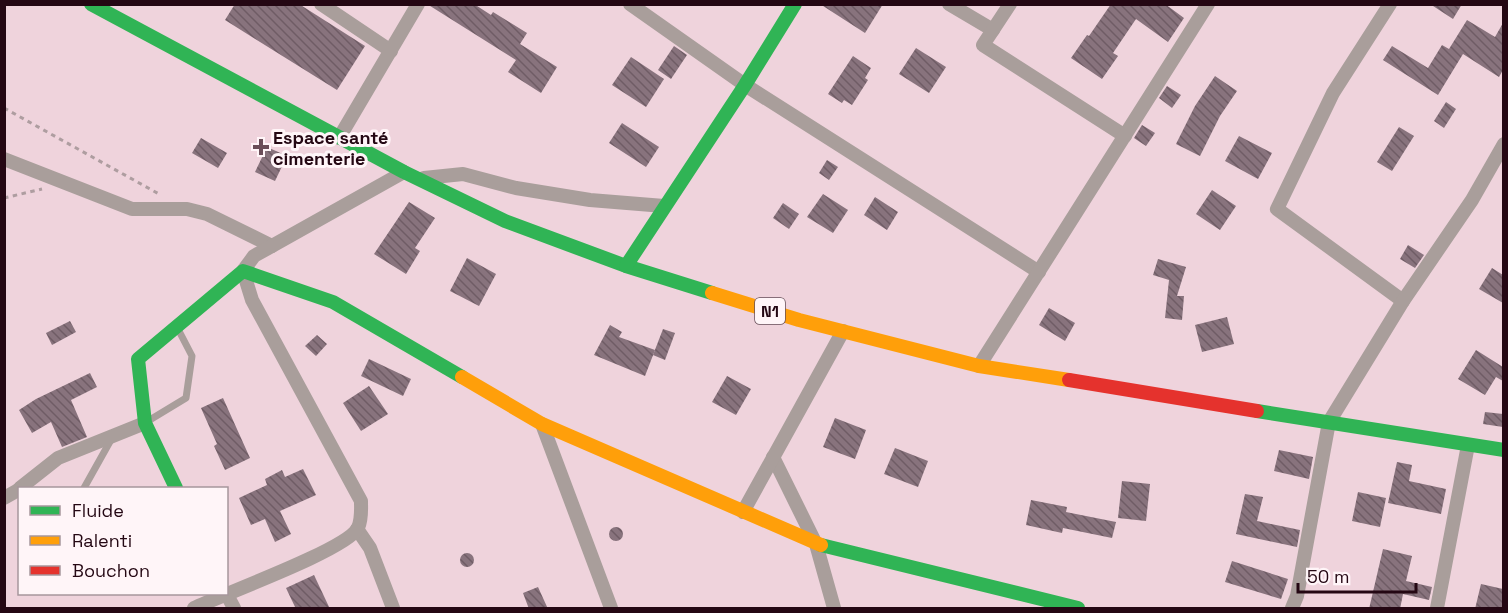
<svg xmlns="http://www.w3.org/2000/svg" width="1508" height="613" font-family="'Space Grotesk',sans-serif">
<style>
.building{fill:url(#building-back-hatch)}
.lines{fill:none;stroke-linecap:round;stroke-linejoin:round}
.path{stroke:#ae9da0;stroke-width:3;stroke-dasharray:4.5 4.5;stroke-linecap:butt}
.lane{stroke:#a99e9b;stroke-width:7}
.street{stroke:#a99e9b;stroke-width:14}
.fast{stroke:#30b455;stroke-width:14}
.slow{stroke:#ff9f0a;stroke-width:14}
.jam{stroke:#e5322d;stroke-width:14}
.poi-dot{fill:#6b4e59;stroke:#fff5f8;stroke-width:2}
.labels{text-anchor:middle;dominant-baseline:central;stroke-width:6;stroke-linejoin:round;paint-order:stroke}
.shield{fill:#fff5f8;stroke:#664e58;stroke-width:1.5}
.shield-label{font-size:16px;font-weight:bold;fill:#240713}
.poi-label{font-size:18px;font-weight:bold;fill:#240713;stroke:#fff5f8;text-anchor:start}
</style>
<defs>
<pattern id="building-back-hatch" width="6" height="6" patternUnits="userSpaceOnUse" patternTransform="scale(1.5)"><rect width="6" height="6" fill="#88737d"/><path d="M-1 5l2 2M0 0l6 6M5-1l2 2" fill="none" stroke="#6f5c65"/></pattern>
</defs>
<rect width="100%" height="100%" fill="#efd3dc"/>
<g class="building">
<path d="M235,4H299L365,46L337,90L225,20Z"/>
<path d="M427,4H474L491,15L493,12L527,33L520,44L557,67L541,93L508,72L516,60Z"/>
<path d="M820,4H883L865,33Z"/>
<path d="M1111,4H1165L1184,18L1168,42L1136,19L1113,53L1118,56L1102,79L1071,58L1087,35L1089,36Z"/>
<path d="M1430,4H1462L1453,19Z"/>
<path d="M1467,20L1495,37L1503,23V70L1499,77L1463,54L1438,95L1383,60L1392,46L1428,68L1442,45L1449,49Z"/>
<path d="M674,46L687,55L671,79L658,70Z"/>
<path d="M916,48L946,67L929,93L899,74Z"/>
<path d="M853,56L871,68L865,78L868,80L852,105L844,100L842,103L828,94Z"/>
<path d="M631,57L664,79L646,107L612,85Z"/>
<path d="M1215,76L1237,91L1220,116L1200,156L1176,144L1195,106Z"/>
<path d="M1167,86L1181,95L1172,108L1159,98Z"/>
<path d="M1446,102L1456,109L1444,128L1434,121Z"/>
<path d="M622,123L659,147L646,167L609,143Z"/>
<path d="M1142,125L1155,133L1146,146L1134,138Z"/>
<path d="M1399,127L1414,136L1392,171L1377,162Z"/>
<path d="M1239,136L1272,153L1258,179L1225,161Z"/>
<path d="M201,138L227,153L218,168L192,153Z"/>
<path d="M267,147L287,156L275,181L255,172Z"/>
<path d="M827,160L838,167L829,180L819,173Z"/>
<path d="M1212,190L1236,206L1220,230L1196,214Z"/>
<path d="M823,194L848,210L833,233L807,217Z"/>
<path d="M875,197L898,212L887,230L864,215Z"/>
<path d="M409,202L435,218L415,248L420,251L406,274L374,254Z"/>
<path d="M783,203L799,214L789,229L773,218Z"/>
<path d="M1408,245L1424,255L1415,268L1400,259Z"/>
<path d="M467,258L496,274L479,306L450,291Z"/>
<path d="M1158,259L1186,267L1177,296H1184L1182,320L1165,318L1169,280L1153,275Z"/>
<path d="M1492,268L1503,275V303L1479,289Z"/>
<path d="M1049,308L1075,323L1065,341L1039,325Z"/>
<path d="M1227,317L1234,344L1202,352L1195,325Z"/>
<path d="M70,321L76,332L52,345L46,333Z"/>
<path d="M610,325L622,332L619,337L655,350L645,376L594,355Z"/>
<path d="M663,329L675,333L665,360L653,355Z"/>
<path d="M317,335L327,344L316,356L305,346Z"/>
<path d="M1476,350L1503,367V381L1496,377L1485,395L1458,379Z"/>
<path d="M369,359L411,379L403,396L361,376Z"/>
<path d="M90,373L97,387L71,400L87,437L62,447L51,422L32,433L19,410L36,399Z"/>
<path d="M727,376L751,389L736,415L712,402Z"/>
<path d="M369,386L388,414L361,431L343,403Z"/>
<path d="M223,398L250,458L225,470L214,446L217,444L201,408Z"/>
<path d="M1485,412L1503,414V427L1483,424Z"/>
<path d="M835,418L866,430L855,459L823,447Z"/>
<path d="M895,448L928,461L918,487L884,474Z"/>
<path d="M1279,450L1313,457L1309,479L1274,471Z"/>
<path d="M1397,462L1412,465L1409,481L1446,489L1441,514L1388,503Z"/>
<path d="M303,469L316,495L280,511L291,534L275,542L265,519L251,525L239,498L267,485L265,479L282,470L285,477Z"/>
<path d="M1122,481L1150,484L1146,521L1118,518Z"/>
<path d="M1358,492L1386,498L1380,527L1352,521Z"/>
<path d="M1245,494L1263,497L1257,521L1300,530L1297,547L1236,534Z"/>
<path d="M1031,500L1067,507L1066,512L1116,522L1112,538L1063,528L1062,533L1026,525Z"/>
<circle cx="616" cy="534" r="7"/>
<path d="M1383,549L1412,556L1406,581L1432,587L1429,600L1403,594L1400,609H1369Z"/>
<circle cx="467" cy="560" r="7"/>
<path d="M1232,561L1288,579L1281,599L1225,582Z"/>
<path d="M314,575L330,609H296L286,588Z"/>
<path d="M1481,584L1503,589L1502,609H1475Z"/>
<path d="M538,587L548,609H529L523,593Z"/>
</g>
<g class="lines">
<g class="path">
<path d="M4,108L159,194"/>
<path d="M4,198L42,189"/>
</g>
<g class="lane">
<path d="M148,421L186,398L192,356L178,329"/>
<path d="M84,488L112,438"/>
</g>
<g class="street">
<path d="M321,4L391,51"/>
<path d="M630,4L745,85L1039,272"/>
<path d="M949,4L993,30"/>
<path d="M1010,4L983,45L1125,136"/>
<path d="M1390,4L1333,93L1277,209L1403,301"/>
<path d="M339,138L418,4"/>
<path d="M4,159L132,209H187L207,214L272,246"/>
<path d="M424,178L463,174L516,188L590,200L664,206"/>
<path d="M979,366L1208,4"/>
<path d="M542,424L611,608"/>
<path d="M773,457L816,544L834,608"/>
<path d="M20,488L58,458L145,423"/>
<path d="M4,498L20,489"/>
<path d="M743,512L843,331"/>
<path d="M357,529L370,548L393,608"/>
<path d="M226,593L234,608"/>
<path d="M194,608C223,594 346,550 358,528C362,519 361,510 361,501L252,300L243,271L254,256L404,172"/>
<path d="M1292,608L1297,596L1329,422L1403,301L1472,200L1504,144"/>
<path d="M1437,608L1468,445"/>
</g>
<g class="fast">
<path d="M91,4L404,172L505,221L626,266L712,293"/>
<path d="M626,266L745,85L795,4"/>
<path d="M1257,411L1504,450"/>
<path d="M176,488L145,423L138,359L243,271L333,302L462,377"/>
<path d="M821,545L1078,608"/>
</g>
<g class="slow">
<path d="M712,293L799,320L979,366L1069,380"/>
<path d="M462,377L542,424L821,545"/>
</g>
<path class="jam" d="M1069,380L1257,411"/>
</g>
<path class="poi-dot" d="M258 138h6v6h6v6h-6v6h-6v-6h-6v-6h6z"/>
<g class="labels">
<rect class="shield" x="755" y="298" width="30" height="26" rx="4.5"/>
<g class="shield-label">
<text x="770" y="311">N1</text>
</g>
<g class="poi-label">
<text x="273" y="137">Espace santé<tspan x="273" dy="21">cimenterie</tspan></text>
</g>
</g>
<rect width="1508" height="613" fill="none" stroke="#240713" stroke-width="12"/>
<rect x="18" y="487" width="210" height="108" fill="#fff5f8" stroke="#a7969c" stroke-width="1.5"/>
<rect x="30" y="506" width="30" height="9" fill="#30b455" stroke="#a7969c" stroke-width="1.5"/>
<text x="72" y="517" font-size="18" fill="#240713">Fluide</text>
<rect x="30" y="536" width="30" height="9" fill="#ff9f0a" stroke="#a7969c" stroke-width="1.5"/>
<text x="72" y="547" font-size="18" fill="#240713">Ralenti</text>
<rect x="30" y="566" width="30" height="9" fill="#e5322d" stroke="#a7969c" stroke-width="1.5"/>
<text x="72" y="577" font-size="18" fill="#240713">Bouchon</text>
<path d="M1298 583v9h118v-9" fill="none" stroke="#240713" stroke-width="3"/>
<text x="1307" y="583" font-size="18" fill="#240713" stroke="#fff5f8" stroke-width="4.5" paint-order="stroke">50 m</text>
</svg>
